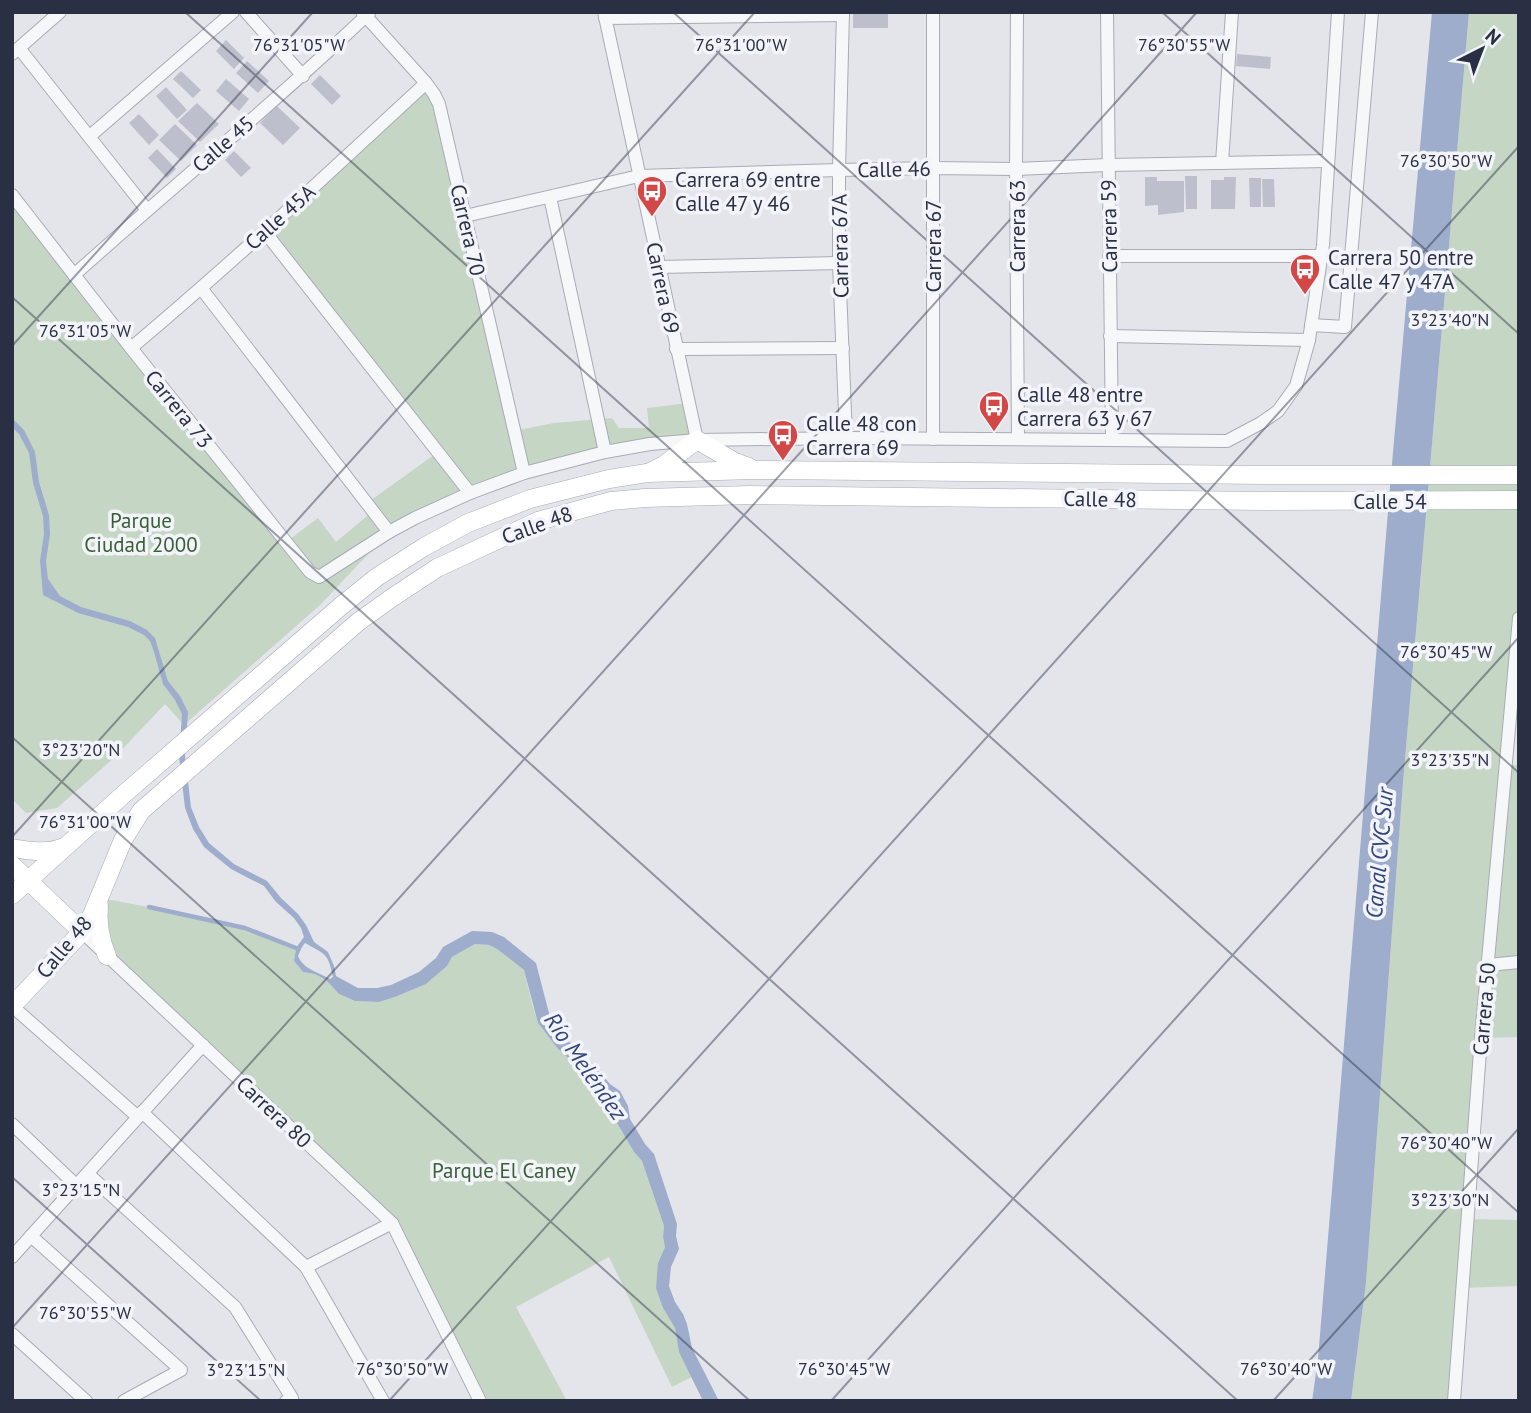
<svg xmlns="http://www.w3.org/2000/svg" width="1531" height="1413" font-family="'PT Sans',sans-serif">
<style>
.green{fill:#c6d6c4}
.water{fill:#9eadcc;fill-rule:evenodd}
.lines{fill:none;stroke-linecap:round;stroke-linejoin:round}
.stream{stroke:#9eadcc;stroke-width:4.5}
.building{fill:#bdc0cc}
.street-casing{stroke:#a8abb6;stroke-width:14}
.secondary-casing{stroke:#a8abb6;stroke-width:19}
.street{stroke:#f6f7f9;stroke-width:12}
.secondary{stroke:#fff;stroke-width:18}
.ticks{fill:none;stroke:#2a3044;stroke-width:2;stroke-opacity:0.45}
.labels{text-anchor:middle;dominant-baseline:central;stroke-width:7;stroke-linejoin:round;paint-order:stroke}
.street-label{font-size:21px;fill:#2a3044;stroke:#f3f4f9}
.poi-label{font-size:21px;fill:#2a3044;stroke:#f3f4f9;text-anchor:start}
.park-label{font-size:21px;fill:#386037;stroke:#f3f4f9}
.water-label{font-size:23px;font-style:italic;fill:#33477a;stroke:#f3f4f9}
.ticks-label{font-size:18px;text-anchor:middle;fill:#2a3044;stroke:#f3f4f9;stroke-width:7;stroke-linejoin:round;paint-order:stroke}
</style>
<rect width="100%" height="100%" fill="#e3e5eb"/>
<g class="green">
<path d="M1469,12H1519V643L1506,765H1519V1037L1482,1038L1468,1219L1519,1220V1286L1462,1288L1454,1401H1351L1366,1283L1403,783Z"/>
<path d="M426,83L434,94L514,431L554,423L612,418L619,428H649L647,408L689,403L697,440L524,473L389,532L320,605L184,725L165,704L114,758L57,808L26,813L12,799V195L286,542L318,518L336,542L373,511L367,503L438,452L265,232Z"/>
<path d="M100,898L149,907L245,928L296,948L294,961L303,972L315,974L326,980L339,994L355,1001L379,1002L395,997L426,984L447,966L452,957L475,944L489,945L497,949L524,970L532,1004L538,1023L558,1049L575,1064L601,1094L610,1100L615,1110L617,1123L634,1152L642,1161L664,1226L663,1237L665,1247L658,1263L663,1308L675,1328L679,1352L692,1377L672,1387L609,1257L516,1307L567,1401H480L392,1223L107,956Z"/>
</g>
<g class="water">
<path d="M1432,12H1469L1403,783L1366,1283L1351,1401H1312L1318,1359L1391,475Z"/>
<path d="M12,418L24,430L35,452L39,482L49,515L50,534L46,561L48,579L60,596L81,607L130,621L147,630L155,638L168,681L180,696L188,712L185,756L191,807L199,827L209,843L234,864L267,881L281,898L298,914L306,925L314,942L328,952L334,966L336,976L358,988H377L391,985L419,972L436,958L443,947L472,931L492,932L504,937L536,963L550,1017L567,1040L585,1055L610,1084L620,1091L628,1106L630,1119L645,1144L654,1154L677,1224L676,1236L679,1249L671,1267L669,1286L675,1302L683,1314L687,1324L692,1348L719,1401H703L679,1352L675,1328L663,1308L656,1288L658,1263L665,1247L663,1237L664,1226L642,1161L634,1152L617,1123L615,1110L610,1100L601,1094L575,1064L558,1049L538,1023L524,970L497,949L489,945L475,944L452,957L447,966L426,984L395,997L379,1002L355,1001L339,994L326,980L315,974L303,972L294,961L296,948L304,937L301,928L294,918L276,902L264,886L231,869L204,847L193,829L185,808L179,756L182,714L175,700L163,684L154,652L150,641L144,635L128,627L78,613L43,595L40,561L44,534L43,516L33,483L29,453L19,434L12,427ZM305,943C326,955 328,953 333,977L330,979C318,972 303,969 298,956L302,947Z"/>
</g>
<g class="lines">
<path class="stream" d="M149,907L245,928L296,948"/>
</g>
<g class="building">
<rect x="853" y="12" width="35" height="16"/>
<path d="M226,40L244,58L234,69L216,51Z"/>
<path d="M1237,54L1271,57L1270,69L1236,66Z"/>
<path d="M247,61L269,81L258,93L236,73Z"/>
<path d="M181,71L201,90L193,98L173,79Z"/>
<path d="M320,75L341,96L332,105L311,84Z"/>
<path d="M226,79L249,99L239,111L216,91Z"/>
<path d="M166,87L187,110L177,119L156,96Z"/>
<path d="M197,103L219,124L200,142L178,121Z"/>
<path d="M277,106L300,128L283,145L260,123Z"/>
<path d="M139,114L159,135L149,145L129,123Z"/>
<path d="M175,124L197,145L181,161L159,140Z"/>
<path d="M157,149L176,169L167,178L148,158Z"/>
<path d="M234,151L251,168L241,177L225,160Z"/>
<path d="M1185,176H1197V209H1186Z"/>
<path d="M1145,177H1157V181H1184V212L1158,215V205L1145,206Z"/>
<path d="M1224,177H1236L1235,209H1211V180H1224Z"/>
<path d="M1249,178H1261V207H1250Z"/>
<path d="M1262,179H1274L1275,207H1263Z"/>
</g>
<g class="lines">
<g class="street-casing">
<g id="street">
<path d="M246,12L303,76"/>
<path d="M362,12L426,83L434,94L439,104L524,473"/>
<path d="M604,12L697,440"/>
<path d="M843,12L839,170V263L846,438"/>
<path d="M1017,12L1016,169L1018,439"/>
<path d="M1107,12L1112,440"/>
<path d="M605,18L843,15"/>
<path d="M19,48L147,210"/>
<path d="M12,54L60,12"/>
<path d="M90,136L233,12"/>
<path d="M1222,163L1232,12"/>
<path d="M12,195L131,348L286,542L310,572L319,577L389,532L415,518L470,493L524,473L605,452L650,444L697,440L846,438L1227,441L1261,423L1278,411L1296,386L1309,340L1323,245L1338,12"/>
<path d="M550,197L605,452"/>
<path d="M465,216L639,176L839,170L933,168L1016,169L1108,165L1328,161"/>
<path d="M265,232L470,493"/>
<path d="M1109,256H1321"/>
<path d="M659,267L839,263"/>
<path d="M74,275C172,187 274,104 369,13"/>
<path d="M201,288L389,532"/>
<path d="M1311,325L1345,327L1372,12"/>
<path d="M1110,336L1309,340"/>
<path d="M131,348C232,263 329,173 426,83"/>
<path d="M676,349L843,348"/>
<path d="M933,439V12"/>
<path d="M82,932L392,1223L480,1401"/>
<path d="M1488,965L1519,962"/>
<path d="M12,1006L138,1117"/>
<path d="M142,1112L306,1267L383,1401"/>
<path d="M12,1124L77,1186"/>
<path d="M88,1174L235,1307L292,1398L286,1401"/>
<path d="M31,1236L181,1370L124,1401"/>
<path d="M12,1257L203,1045"/>
<path d="M306,1267L392,1223"/>
<path d="M12,1334L86,1401"/>
<path d="M1454,1401L1481,1038L1519,618"/>
</g>
</g>
<g class="secondary-casing">
<g id="secondary">
<path d="M650,472L664,465L697,440L735,462L749,467"/>
<path d="M12,848C29,851 48,854 64,847"/>
<path d="M12,865L82,932"/>
<path d="M12,895L124,794L341,606L377,577L424,547L468,523L530,499L609,479L647,473L755,470L1266,475H1519"/>
<path d="M99,905C97,924 100,939 107,956"/>
<path d="M12,1006L82,932L92,915L123,840L141,811L358,622L393,597L437,568L538,521L611,501L645,498L750,495L1262,501L1519,500"/>
</g>
</g>
<use href="#street" class="street"/>
<use href="#secondary" class="secondary"/>
</g>
<path class="ticks" d="M185,12L1519,1213M673,12L1519,773M1162,12L1519,334M12,297L1238,1401M12,346L313,12M12,737L750,1401M12,837L755,12M12,1177L261,1401M12,1328L1197,12M389,1401L1519,146M831,1401L1519,637M1273,1401L1519,1128"/>
<defs>
<g id="bus-pin" transform="scale(1.575)"><path d="M0 17L-7.5 6A9.5 9.5 0 1 1 7.5 6Z" fill="#d24846" stroke="#f3f4f9"/><path d="M-5-6H5V4H4V6H2V4H-2V6H-4V4H-5ZM-3.5-4V0h7V-4ZM-3.5 1.2v1.5H-2V1.2ZM2 1.2v1.5H3.5V1.2Z" fill="#fff"/></g>
</defs>
<g fill-rule="evenodd">
<use href="#bus-pin" x="652" y="191"/>
<use href="#bus-pin" x="1305" y="269"/>
<use href="#bus-pin" x="994" y="406"/>
<use href="#bus-pin" x="783" y="435"/>
</g>
<g class="labels">
<g class="street-label">
<text transform="translate(223 144) rotate(-41)">Calle 45</text>
<text transform="translate(894 169) rotate(-1)">Calle 46</text>
<text transform="translate(280 217) rotate(-42)">Calle 45A</text>
<text transform="translate(1017 226) rotate(-90)">Carrera 63</text>
<text transform="translate(1109 226) rotate(-91)">Carrera 59</text>
<text transform="translate(468 230) rotate(77)">Carrera 70</text>
<text transform="translate(840 246) rotate(-91)">Carrera 67A</text>
<text transform="translate(933 246) rotate(-90)">Carrera 67</text>
<text transform="translate(663 288) rotate(78)">Carrera 69</text>
<text transform="translate(179 409) rotate(51)">Carrera 73</text>
<text transform="translate(1100 499) rotate(1)">Calle 48</text>
<text x="1390" y="501">Calle 54</text>
<text transform="translate(537 525) rotate(-20)">Calle 48</text>
<text transform="translate(64 947) rotate(-50)">Calle 48</text>
<text transform="translate(1484 1009) rotate(-85)">Carrera 50</text>
<text transform="translate(274 1112) rotate(43)">Carrera 80</text>
</g>
<g class="poi-label">
<text x="675" y="179">Carrera 69 entre<tspan x="675" dy="24">Calle 47 y 46</tspan></text>
<text x="1328" y="257">Carrera 50 entre<tspan x="1328" dy="24">Calle 47 y 47A</tspan></text>
<text x="1017" y="394">Calle 48 entre<tspan x="1017" dy="24">Carrera 63 y 67</tspan></text>
<text x="806" y="423">Calle 48 con<tspan x="806" dy="24">Carrera 69</tspan></text>
</g>
<g class="park-label">
<text x="141" y="520">Parque<tspan x="141" dy="24">Ciudad 2000</tspan></text>
<text x="504" y="1170">Parque El Caney</text>
</g>
<g class="water-label">
<text transform="translate(1379 853) rotate(-85)">Canal CVC Sur</text>
<text transform="translate(586 1066) rotate(55)">Río Meléndez</text>
</g>
</g>
<g class="ticks-label">
<text x="1184" y="51">76°30'55"W</text>
<text x="299" y="51">76°31'05"W</text>
<text x="741" y="51">76°31'00"W</text>
<text x="1446" y="167">76°30'50"W</text>
<text x="1450" y="326">3°23'40"N</text>
<text x="85" y="337">76°31'05"W</text>
<text x="1446" y="658">76°30'45"W</text>
<text x="81" y="756">3°23'20"N</text>
<text x="1450" y="766">3°23'35"N</text>
<text x="85" y="828">76°31'00"W</text>
<text x="1446" y="1149">76°30'40"W</text>
<text x="81" y="1196">3°23'15"N</text>
<text x="1450" y="1206">3°23'30"N</text>
<text x="85" y="1319">76°30'55"W</text>
<text x="402" y="1375">76°30'50"W</text>
<text x="844" y="1375">76°30'45"W</text>
<text x="1286" y="1375">76°30'40"W</text>
<text x="246" y="1376">3°23'15"N</text>
</g>
<rect width="1531" height="1413" fill="none" stroke="#2a3044" stroke-width="28"/>
<g transform="translate(1482 49) rotate(42)" stroke="#f3f4f9" stroke-width="5" paint-order="stroke">
<path d="M0-5L12 26L0 18L-12 26Z" fill="#2a3044"/>
<text y="-10" font-size="19" font-weight="bold" text-anchor="middle" fill="#2a3044">N</text>
</g>
</svg>
